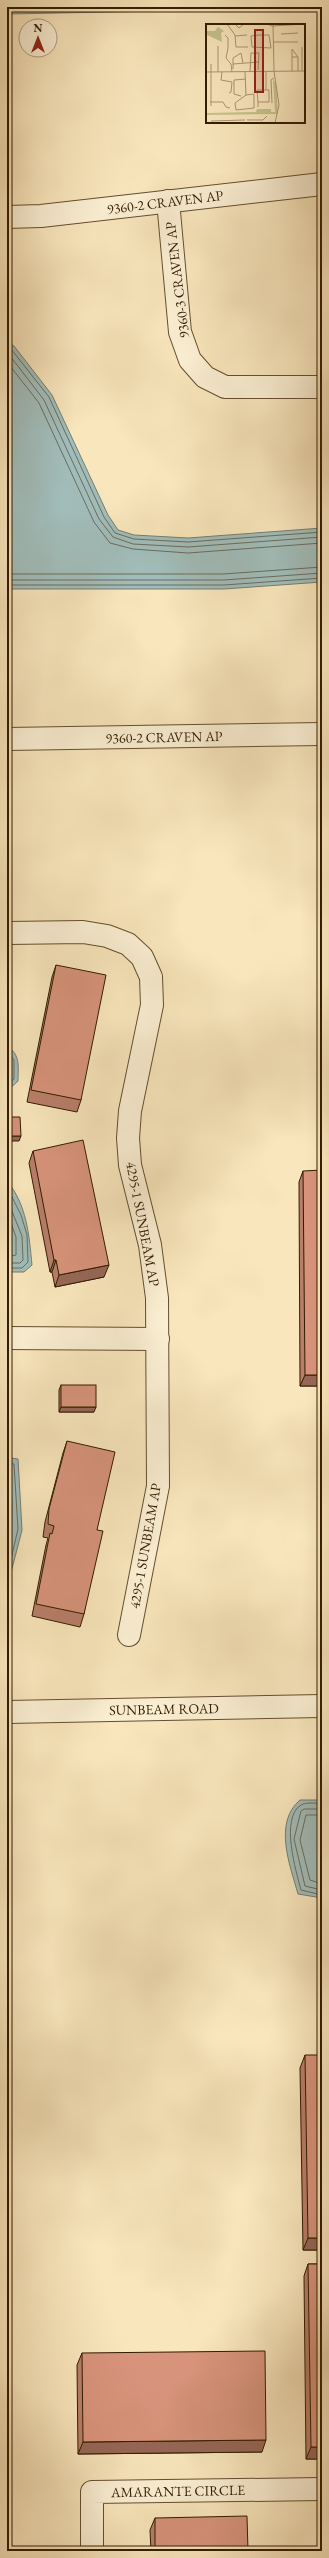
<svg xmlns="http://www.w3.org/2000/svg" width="329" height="2558" font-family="'EB Garamond',serif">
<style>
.water{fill:#a1bdba;stroke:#757d70}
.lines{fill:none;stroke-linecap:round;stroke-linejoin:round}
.shore{stroke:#6a6c5d;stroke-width:1}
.minor-casing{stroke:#644e2f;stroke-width:24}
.minor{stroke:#fbefd3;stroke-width:22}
.wall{fill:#b97e6a;stroke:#321c00}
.shaded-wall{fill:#966756;stroke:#321c00}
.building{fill:#d7937b;stroke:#321c00}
.labels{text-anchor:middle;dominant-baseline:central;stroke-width:3;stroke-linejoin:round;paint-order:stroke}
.street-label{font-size:14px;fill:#321c00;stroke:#fbefd3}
.inset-road{fill:none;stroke:#a99571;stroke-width:1}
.view{fill:#8f2418;fill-opacity:0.15;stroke:#8f2418;stroke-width:2}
.inset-edge{fill:none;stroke:#321c00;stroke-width:2}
</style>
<rect width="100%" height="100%" fill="#f9e6bc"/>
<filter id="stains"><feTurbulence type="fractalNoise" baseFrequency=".005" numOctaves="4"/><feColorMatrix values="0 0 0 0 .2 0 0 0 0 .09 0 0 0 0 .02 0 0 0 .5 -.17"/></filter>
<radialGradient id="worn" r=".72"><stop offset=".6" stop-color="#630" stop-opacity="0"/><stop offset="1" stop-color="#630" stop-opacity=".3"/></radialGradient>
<g class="water">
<path d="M7,7H221L212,10L7,14Z"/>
<path d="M7,342L14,346L52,395L108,515L118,530L134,535L188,538L322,528V582L224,589H7Z"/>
<path d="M7,1046C21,1055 18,1067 18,1081L7,1091Z"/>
<path d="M7,1181C27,1205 29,1235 32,1265L24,1272H7Z"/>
<path d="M11,1458L18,1459L22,1530L7,1588V1460Z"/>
<path d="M300,1800H322V1898L298,1894C290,1865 273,1823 300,1800Z"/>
</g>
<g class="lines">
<g class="shore">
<path d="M7,10L175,7"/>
<path d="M7,347L11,349L49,397L104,517L115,533L134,539L188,542L322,532"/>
<path d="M7,352L44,400L99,519L113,537L133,544L188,547L322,537"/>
<path d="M7,362L39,403L94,522L110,543L133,549L188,553L322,543"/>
<path d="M7,574H223L322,567"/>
<path d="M7,580H224L322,573"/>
<path d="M7,585H224L322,578"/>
<path d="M7,1051L14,1060V1079L7,1085"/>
<path d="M7,1187L21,1215L27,1235L28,1262L22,1268H7"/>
<path d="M7,1199L22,1236L23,1260L20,1263H7"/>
<path d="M7,1212L16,1237V1255L7,1257"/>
<path d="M7,1463L14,1464L18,1529L7,1576"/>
<path d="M7,1468L10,1470C12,1499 14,1525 7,1554"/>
<path d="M322,1804C316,1803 306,1802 301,1805C280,1818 296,1871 301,1890L322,1895"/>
<path d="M322,1809H304L301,1811L294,1839L305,1886L322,1890"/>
<path d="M322,1815H306L300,1840L310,1880L322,1884"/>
</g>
<g class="minor-casing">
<g id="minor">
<path d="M168,201L180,332L190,360L205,377L225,387H322"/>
<path d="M7,217L41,216L322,184"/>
<path d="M7,739L322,734"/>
<path d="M7,933L83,932L107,936L128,944L142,957L151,977L152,1005L130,1111L128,1138L130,1165L150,1245L157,1298L158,1486L129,1635"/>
<path d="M7,1338L158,1339"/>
<path d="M7,1712L322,1706"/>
<path d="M92,2551V2492L322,2489"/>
</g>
</g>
<use href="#minor" class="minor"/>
</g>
<g class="wall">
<path d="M56,965L81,1100L77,1112L27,1102L52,977Z"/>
<path d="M33,1151L104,1277L55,1287L52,1272H50L29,1163Z"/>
<path d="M303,1171L322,1386H300L299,1182Z"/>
<path d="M61,1385L94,1412H59V1390Z"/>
<path d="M67,1441L97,1530L84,1614L80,1627L32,1616L46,1545L48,1538L43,1537L45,1522L63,1453Z"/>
<path d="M305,2055L322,2250H303L300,2068Z"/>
<path d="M308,2264H322V2459H306L304,2276Z"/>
<path d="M82,2353L262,2452L78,2454L77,2365Z"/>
<path d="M155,2518L248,2551H151L150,2530Z"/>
</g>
<g class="shaded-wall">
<path d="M7,1136H21L19,1141H7Z"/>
<path d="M54,1260H56L52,1272H50Z"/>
<path d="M109,1265L104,1277L55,1287L59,1275Z"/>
<path d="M305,1375H322V1386H300Z"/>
<path d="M61,1407H96L94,1412H59Z"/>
<path d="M11,1420L7,1430V1421Z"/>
<path d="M308,2238H322V2250H303Z"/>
<path d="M266,2440L262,2452L78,2454L83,2442Z"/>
<path d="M311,2447H322V2459H306Z"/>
</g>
<g class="building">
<path d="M56,965L106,975L81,1100L31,1090Z"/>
<path d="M7,1117H20L21,1136H7Z"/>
<path d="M83,1140L109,1265L59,1275L56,1260H54L33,1151Z"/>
<path d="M322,1170V1375H305L303,1171Z"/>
<path d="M7,1372H9L11,1420L7,1421Z"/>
<rect x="61" y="1385" width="35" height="22"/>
<path d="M67,1441L115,1452L97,1530L103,1531L84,1614L36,1604L50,1533L52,1534L54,1526L48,1524L49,1509Z"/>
<path d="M305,2055H322V2238H308Z"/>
<path d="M308,2264H322V2447H311Z"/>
<path d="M265,2351L266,2440L83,2442L82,2353Z"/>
<path d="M247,2516L248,2551H155V2518Z"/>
</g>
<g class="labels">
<g class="street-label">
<text transform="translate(165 202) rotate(-7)">9360-2 CRAVEN AP</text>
<text transform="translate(177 280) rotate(-97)">9360-3 CRAVEN AP</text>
<text transform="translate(164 737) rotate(-1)">9360-2 CRAVEN AP</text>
<text transform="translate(143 1224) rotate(79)">4295-1 SUNBEAM AP</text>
<text transform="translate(145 1546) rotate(-80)">4295-1 SUNBEAM AP</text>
<text transform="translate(164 1709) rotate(-1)">SUNBEAM ROAD</text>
<text transform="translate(178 2491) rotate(-1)">AMARANTE CIRCLE</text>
</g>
</g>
<g transform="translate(206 24)">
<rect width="99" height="99" fill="#f9e6bc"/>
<path d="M12,3L18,7L15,9L16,18L1,11L0,29V7H9ZM67,56L70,59L72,90L0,91V89L50,88L51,85H65V88H69Z" fill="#c4c38c"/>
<path class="inset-road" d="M21,0L29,11L30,23H42M29,0L33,4L38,0M61,0L66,2L99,0M67,0L68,47L73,81L69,99M75,10L92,9M19,11L22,14V24L20,34L25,40L26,48M53,11H63L65,24L46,23L45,12ZM29,12L41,11M67,18H92M12,22V48M96,23V47M86,33H92V47M27,40L53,38M27,45V34L35,29L37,39M86,47V25L92,33M0,48L99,47M16,48L15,56L26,58L25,68L23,69M39,48L40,71L48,70V84L30,86L29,79L40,71M44,48L45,29H53L52,46M60,48V66M35,72L28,70V56L40,55M4,78H17L20,83L24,84M52,78H63V66H51L52,78V83M66,79L65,56L68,54M5,82V40M41,96H57L61,92M5,97L39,96"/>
<path class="view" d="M49,6H57V68H49Z"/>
<rect width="99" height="99" class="inset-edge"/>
</g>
<rect width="329" height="2558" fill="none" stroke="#f9e6bc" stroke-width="24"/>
<rect x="8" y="8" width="313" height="2542" fill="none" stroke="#321c00" stroke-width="2"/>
<rect x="12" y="12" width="305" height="2534" fill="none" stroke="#321c00"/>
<g transform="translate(38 38)"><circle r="19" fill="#fbefd3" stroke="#ab9b7f"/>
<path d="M0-3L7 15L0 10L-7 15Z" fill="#8f2418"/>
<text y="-6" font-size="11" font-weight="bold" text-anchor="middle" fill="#321c00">N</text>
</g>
<rect width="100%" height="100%" filter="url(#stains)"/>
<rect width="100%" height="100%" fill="url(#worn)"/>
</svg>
